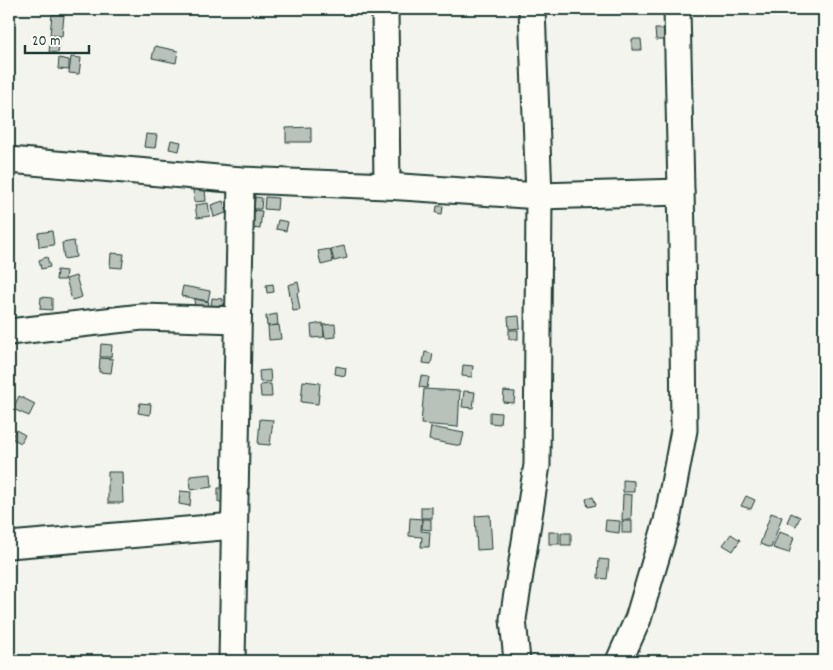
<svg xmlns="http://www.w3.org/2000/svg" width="833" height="670" font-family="Dekko,sans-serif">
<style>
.building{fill:#b9c1bb;stroke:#1f3d34}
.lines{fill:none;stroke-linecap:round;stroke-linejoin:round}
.minor-casing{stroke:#1f3d34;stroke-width:29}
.minor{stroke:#fdfcf7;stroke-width:25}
</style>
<rect width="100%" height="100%" fill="#f4f4ef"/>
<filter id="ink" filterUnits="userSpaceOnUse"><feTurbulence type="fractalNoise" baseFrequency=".02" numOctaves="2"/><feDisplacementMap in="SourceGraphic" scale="10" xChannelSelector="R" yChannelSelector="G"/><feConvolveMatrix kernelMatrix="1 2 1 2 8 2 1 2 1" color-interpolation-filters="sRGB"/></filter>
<g filter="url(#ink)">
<g class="building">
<path d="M52,14L64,15L62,36L50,35Z"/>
<path d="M655,29H665V40H656Z"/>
<path d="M51,35L60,37L58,53L49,52Z"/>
<path d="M632,39H641L642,50H632Z"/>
<path d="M155,46L178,51L176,63L152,58Z"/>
<path d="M71,57L81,58L79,74L69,73Z"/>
<path d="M59,58L69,60V70L58,69Z"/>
<path d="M311,127V142H286V128Z"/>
<path d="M146,134L157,135L155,148L144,147Z"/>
<path d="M171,140L181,142L179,151L169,149Z"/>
<path d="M193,189H205L206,201L194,202Z"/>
<path d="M255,197L262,198L261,209H254Z"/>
<path d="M265,197L278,198L277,210L264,209Z"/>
<path d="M223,201L226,213L214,217L211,205Z"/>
<path d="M208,203L210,216L197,218L195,205Z"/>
<path d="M437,206H443L442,214L436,213Z"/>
<path d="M254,210L262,211L260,229L251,228Z"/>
<path d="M278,220L288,222L286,231L276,229Z"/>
<path d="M52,231L54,245L39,247L38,233Z"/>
<path d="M74,241L76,257L64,259L62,243Z"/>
<path d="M344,246L347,258L334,261L331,249Z"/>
<path d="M330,249L333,262L321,265L318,251Z"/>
<path d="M111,253L124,254L122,268L110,267Z"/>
<path d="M47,257L50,267L41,269L39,260Z"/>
<path d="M57,270L66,271L65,280H56Z"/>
<path d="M76,276L82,297L72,300L66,279Z"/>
<path d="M298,282L300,292L297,293L300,310L293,311L288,285Z"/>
<path d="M273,284L274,292L267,293L266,285Z"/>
<path d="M183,286L210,291L208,301L181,296Z"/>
<path d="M41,297L52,298V310L40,309Z"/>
<path d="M212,298L223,299L222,310L211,309Z"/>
<path d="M195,299L209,302L207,314L193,312Z"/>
<path d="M277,314L278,325L267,326L266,316Z"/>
<path d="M519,316L520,328L509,329L508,317Z"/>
<path d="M323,323L324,337L312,338L311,325Z"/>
<path d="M335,324L336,337L325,338L323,325Z"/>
<path d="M279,325L281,339L269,340L268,326Z"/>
<rect x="509" y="330" width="9" height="9"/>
<path d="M101,344L112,345L111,357H100Z"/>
<path d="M425,352L433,354L431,364L423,363Z"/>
<path d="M100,358L113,359L111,373L99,372Z"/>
<path d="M463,365L473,366L472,377L462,376Z"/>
<path d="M336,366L346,368L345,376L335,374Z"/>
<path d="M270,370L271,382H260L259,371Z"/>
<path d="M421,376L429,377L427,388L419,387Z"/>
<path d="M303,381L320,383L318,404L301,402Z"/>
<path d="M271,384L272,397H261L260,385Z"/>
<path d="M424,389L460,391L458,427L421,424Z"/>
<path d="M464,391L475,392L473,408L462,407Z"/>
<path d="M504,391L515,392L514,403L503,402Z"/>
<path d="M19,396L35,404L29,416L13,409Z"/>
<path d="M140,403L151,404L150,415L138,413Z"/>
<path d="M490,412L501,413L500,424L490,423Z"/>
<path d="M260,419L273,420L270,445L258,444Z"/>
<path d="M431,427L464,433L461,446L429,440Z"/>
<path d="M16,430L25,435L21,443L11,438Z"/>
<path d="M108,472H122L123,503H108Z"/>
<path d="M211,474L212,487L191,490L190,476Z"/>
<path d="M623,480L634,481V492H623Z"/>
<path d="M218,488H229L228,502H218Z"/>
<path d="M180,491L191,492L190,506L179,504Z"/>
<path d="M623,494L632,495L631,520H622Z"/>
<path d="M746,496L755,500L751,509L741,506Z"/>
<path d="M593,497L596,505L588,507L586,499Z"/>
<rect x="421" y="507" width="11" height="11"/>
<path d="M771,513L782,517L771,548L760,544Z"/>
<path d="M791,513L800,517L796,526L787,522Z"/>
<path d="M490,515L492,549L477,550L475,516Z"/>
<path d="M410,518L422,519L421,531L430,532L429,547H421L422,537L409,536Z"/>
<path d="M422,519H431V530L422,529Z"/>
<path d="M606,520L620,521L619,533L605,531Z"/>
<rect x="622" y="521" width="10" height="12"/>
<rect x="549" y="532" width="10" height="12"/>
<path d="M779,532L794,537L789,553L773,548Z"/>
<rect x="561" y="533" width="10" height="12"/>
<path d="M731,534L740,540L733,551L723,545Z"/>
<path d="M599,559L609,560L607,579L598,578Z"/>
</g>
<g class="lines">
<g class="minor-casing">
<g id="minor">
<path d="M385,9L387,186"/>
<path d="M9,160L241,180L387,186L539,196L681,192"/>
<path d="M9,332L142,317L238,320"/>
<path d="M9,545L234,526"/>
<path d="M232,661L241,180"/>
<path d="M517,661L513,619L537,465L539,196L532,9"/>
<path d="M619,661L638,619L667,521L684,430L682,236L677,9"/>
</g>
</g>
<use href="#minor" class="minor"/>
</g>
</g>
<rect width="833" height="670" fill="none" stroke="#fdfcf7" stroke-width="30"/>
<rect x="15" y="15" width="803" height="640" fill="none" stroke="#1f3d34" stroke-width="2" filter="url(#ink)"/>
<path d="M25 45v8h64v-8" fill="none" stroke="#1f3d34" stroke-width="2.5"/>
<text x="32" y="45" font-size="15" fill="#1f3d34" stroke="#fdfcf7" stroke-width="4" paint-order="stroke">20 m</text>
</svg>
